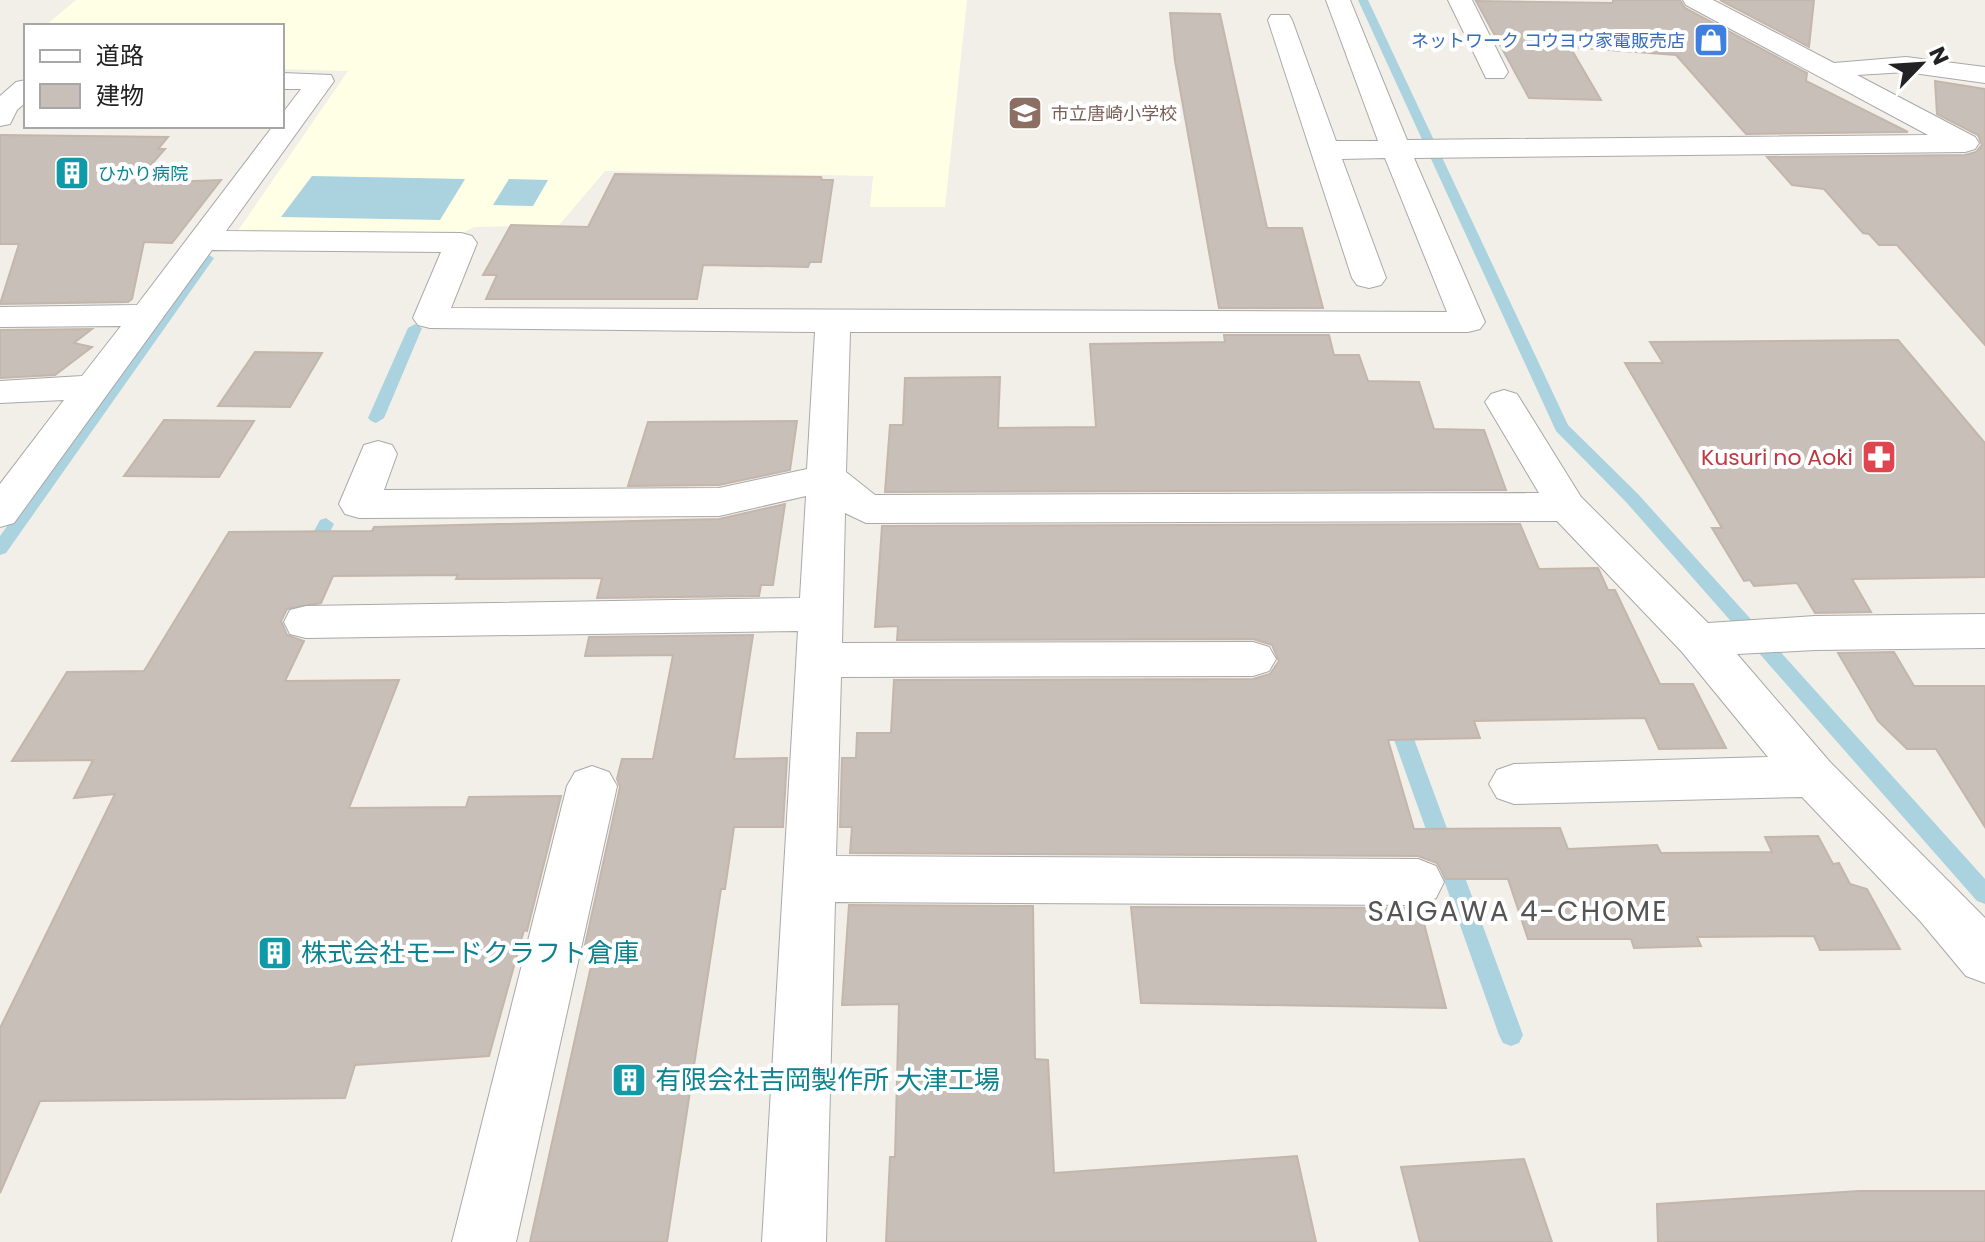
<svg xmlns="http://www.w3.org/2000/svg" width="1985" height="1242" font-family="Poppins,'Noto Sans JP',sans-serif">
<style>
.education{fill:#ffffe5}
.water{fill:#aad3df}
.lines{fill:none;stroke-linecap:round;stroke-linejoin:round}
.stream{fill:#aad3df;fill-rule:evenodd}
.building{fill:#c7bfb8;stroke:#c4b6ab;stroke-width:2}
.minor-casing{stroke:#a9a9a9;stroke-width:2}
.minor{fill:#fff;fill-rule:evenodd}
.labels{text-anchor:middle;dominant-baseline:central;stroke-width:8;stroke-linejoin:round;paint-order:stroke}
.far-shop-label{font-size:18px;fill:#366cbe;stroke:#fff;text-anchor:end}
.far-education-label{font-size:18px;fill:#785e54;stroke:#fff;text-anchor:start}
.far-culture-label{font-size:18px;fill:#0d838f;stroke:#fff;text-anchor:start}
.health-label{font-size:22px;fill:#be3a42;stroke:#fff;text-anchor:end}
.near-culture-label{font-size:26px;fill:#0d838f;stroke:#fff;text-anchor:start}
.near-neighbourhood-label{font-size:28px;letter-spacing:2px;fill:#555;stroke:#fff}
</style>
<rect width="100%" height="100%" fill="#f2efe9"/>
<path class="education" d="M76,0H967L945,207H870L873,176L605,171L559,225L474,227L460,234L237,232L348,71L282,69V26H45Z"/>
<g class="water">
<path d="M312,176L465,179L440,220L281,217Z"/>
<path d="M509,179L548,180L533,206L493,205Z"/>
</g>
<g class="lines">
<g class="stream">
<path d="M1358,0H1368L1568,425L1638,494L1985,879V904L1977,901L1626,502L1556,431Z"/>
<path d="M207,254L214,258L6,553L0,555V536L202,255Z"/>
<path d="M415,324L422,328L384,418L376,423L371,421L368,418L408,328Z"/>
<path d="M326,518L334,524L317,557L311,559L305,557L302,553L320,520Z"/>
<path d="M1396,709L1403,712L1406,717L1523,1035L1519,1043L1511,1046L1503,1043L1499,1035L1386,717L1389,712Z"/>
</g>
</g>
<g class="building">
<path d="M1613,0H1680L1685,8L1807,73L1806,81L1908,132L1746,134L1676,55L1570,47L1601,100L1529,98L1476,1L1613,3Z"/>
<path d="M1720,0H1814L1809,47Z"/>
<path d="M1170,13L1220,14L1267,228H1302L1323,308H1219L1175,61Z"/>
<path d="M1935,81L1985,89V345L1897,245H1879L1869,234L1863,233L1824,189L1792,185L1767,157L1965,155L1976,152L1982,145L1978,135L1937,114Z"/>
<path d="M0,135L168,137L158,149H165L135,183L221,180L172,243L144,242L132,299L128,302L0,304L19,244H0Z"/>
<path d="M615,174L821,177L822,180H833L821,262H810L808,267L703,265L697,299H486L497,275H483L511,225L588,227Z"/>
<path d="M92,329L74,343L92,347L55,375L0,378V330Z"/>
<path d="M1224,335H1329L1334,355H1359L1368,381L1419,382L1434,429L1484,430L1506,490L885,492L890,425H903L905,378L1000,377L998,428L1096,427L1090,344L1225,342Z"/>
<path d="M1898,340L1985,443V577L1852,579L1871,612L1815,613L1797,583L1754,586L1750,580L1744,581L1712,528H1722L1625,363H1663L1650,342Z"/>
<path d="M255,352L322,353L290,407L218,406Z"/>
<path d="M164,420L254,421L219,477L124,476Z"/>
<path d="M797,421L790,470L719,485L628,486L648,422Z"/>
<path d="M785,504L773,585H761L759,596L597,598L602,578L456,579L458,575L333,576L321,603L287,609L281,621L287,635L304,641L285,681L399,680L349,808L466,807L469,797L561,796L527,931L524,930L489,1056L355,1065L345,1098L40,1101L0,1193V1028L115,794L74,798L93,760L12,761L67,672L144,671L229,532L372,531L374,527L719,519Z"/>
<path d="M1520,524L1539,569L1598,568L1608,590H1615L1660,684H1693L1726,748L1659,749L1645,718L1474,721L1480,738L1388,740L1414,829L1560,828L1568,849L1657,845L1661,853L1772,852L1765,837L1818,836L1833,864L1839,863L1850,884L1867,889L1900,949L1820,950L1814,936L1697,937L1701,946L1634,948L1631,939H1528L1508,879H1446L1437,863L1418,856L850,853L852,827H840L842,758H856L857,733H891L894,680L1253,679L1270,674L1279,661L1272,645L1253,639L897,640L898,626L875,627L882,526Z"/>
<path d="M753,635L734,759L787,758L783,827H734L725,889H721L667,1242H530L595,948L585,945L620,787L617,779L622,759H653L673,655L585,656L589,637Z"/>
<path d="M1894,652L1914,686H1985V827L1936,749H1907L1878,721L1838,653Z"/>
<path d="M849,905L1033,906L1035,1059L1048,1060L1054,1173L1297,1156L1316,1242H886L890,1157H895L899,1004L842,1005Z"/>
<path d="M1131,907L1420,908L1446,1008L1141,1003Z"/>
<path d="M1524,1159L1552,1242H1420L1401,1167Z"/>
<path d="M1859,1191H1985V1242H1658L1657,1204Z"/>
</g>
<g class="lines">
<g class="minor-casing">
<g id="minor">
<path d="M1326,0H1350L1407,140L1928,135L1686,5L1683,0H1713L1834,63L1906,57L1985,67V83L1906,72L1857,75L1975,137L1979,143L1975,149L1965,152L1414,158L1485,322L1480,329L1468,332H850L846,472L875,495L1539,493L1485,402L1491,394L1504,390L1517,394L1581,497L1708,623L1815,616L1985,614V648L1815,650L1737,654L1830,762L1985,918V983L1966,976L1921,922L1802,797L1514,804L1497,798L1489,784L1497,770L1514,764L1768,757L1682,652L1557,521L866,523L845,513L842,643L1253,642L1269,647L1276,659L1269,671L1253,676L841,677L836,856L1418,859L1436,866L1444,882L1436,898L1418,905L835,902L826,1242H762L798,631L306,638L290,634L284,622L290,610L306,606L800,598L806,496L719,516L359,518L345,514L339,504L364,445L378,441L392,445L397,454L384,490L719,488L807,469L815,332L430,328L418,325L413,318L441,252L212,250L14,523L0,527V484L64,400L0,403V381L82,376L121,326L0,327V307L137,305L273,126H282V114L301,89H282V73L331,75L334,81L226,231L461,233L472,236L477,243L451,308L1447,312L1385,158L1342,159L1386,278L1381,285L1369,288L1357,285L1352,278L1268,20L1271,15H1289L1292,20L1336,141H1378Z"/>
<path d="M1448,0H1472L1508,72L1504,78H1486Z"/>
<path d="M26,80V102L17,110L10,124L0,126V96L16,82Z"/>
<path d="M592,766L609,772L617,786L516,1242H452L567,786L575,772Z"/>
</g>
</g>
<use href="#minor" class="minor"/>
</g>
<defs>
<g id="shop-square" transform="scale(1.8)"><rect x="-9" y="-9" width="18" height="18" rx="4" fill="#3f7fe0" stroke="#fff"/><path d="M-5-2.5h2.3a2.7 3.5 0 0 1 5.4 0H5L5.5 6h-11ZM-1.5-2.5h3a1.5 2.3 0 0 0-3 0Z" fill="#fff"/></g>
<g id="school-square" transform="scale(1.8)"><rect x="-9" y="-9" width="18" height="18" rx="4" fill="#8d6e63" stroke="#fff"/><path d="M0-5L7-2L0 1L-7-2ZM-4 1L0 2.5L4 1V4Q0 6-4 4Z" fill="#fff"/></g>
<g id="building-square" transform="scale(1.8)"><rect x="-9" y="-9" width="18" height="18" rx="4" fill="#0f9aa8" stroke="#fff"/><path d="M-4-6H4V6H1V3H-1V6H-4ZM-2.5-4.3h1.7v1.8h-1.7ZM.8-4.3h1.7v1.8H.8ZM-2.5-1h1.7V.8h-1.7ZM.8-1h1.7V.8H.8Z" fill="#fff"/></g>
<g id="pharmacy-square" transform="scale(1.8)"><rect x="-9" y="-9" width="18" height="18" rx="4" fill="#e0444e" stroke="#fff"/><path d="M-2-6h4v4h4v4h-4v4h-4v-4h-4v-4h4Z" fill="#fff"/></g>
</defs>
<g fill-rule="evenodd">
<use href="#shop-square" x="1711" y="40"/>
<use href="#school-square" x="1025" y="113"/>
<use href="#building-square" x="72" y="173"/>
<use href="#pharmacy-square" x="1879" y="457"/>
<use href="#building-square" x="275" y="953"/>
<use href="#building-square" x="629" y="1080"/>
</g>
<g class="labels">
<g class="far-shop-label">
<text x="1685" y="40">ネットワーク コウヨウ家電販売店</text>
</g>
<g class="far-education-label">
<text x="1051" y="113">市立唐崎小学校</text>
</g>
<g class="far-culture-label">
<text x="98" y="173">ひかり病院</text>
</g>
<g class="health-label">
<text x="1853" y="457">Kusuri no Aoki</text>
</g>
<g class="near-culture-label">
<text x="301" y="953">株式会社モードクラフト倉庫</text>
<text x="655" y="1080">有限会社吉岡製作所 大津工場</text>
</g>
<g class="near-neighbourhood-label">
<text x="1518" y="911">SAIGAWA 4-CHOME</text>
</g>
</g>
<rect x="24" y="24" width="260" height="104" fill="#ffffff" stroke="#a7a7a7" stroke-width="2"/>
<rect x="40" y="50" width="40" height="12" fill="#ffffff" stroke="#a7a7a7" stroke-width="2"/>
<text x="96" y="64" font-size="24" fill="#222222">道路</text>
<rect x="40" y="84" width="40" height="24" fill="#c7bfb8" stroke="#a7a7a7" stroke-width="2"/>
<text x="96" y="104" font-size="24" fill="#222222">建物</text>
<g transform="translate(1921 64) rotate(65)" stroke="#ffffff" stroke-width="6" paint-order="stroke">
<path d="M0-6L14 30L0 20L-14 30Z" fill="#222222"/>
<text y="-12" font-size="22" font-weight="bold" text-anchor="middle" fill="#222222">N</text>
</g>
</svg>
